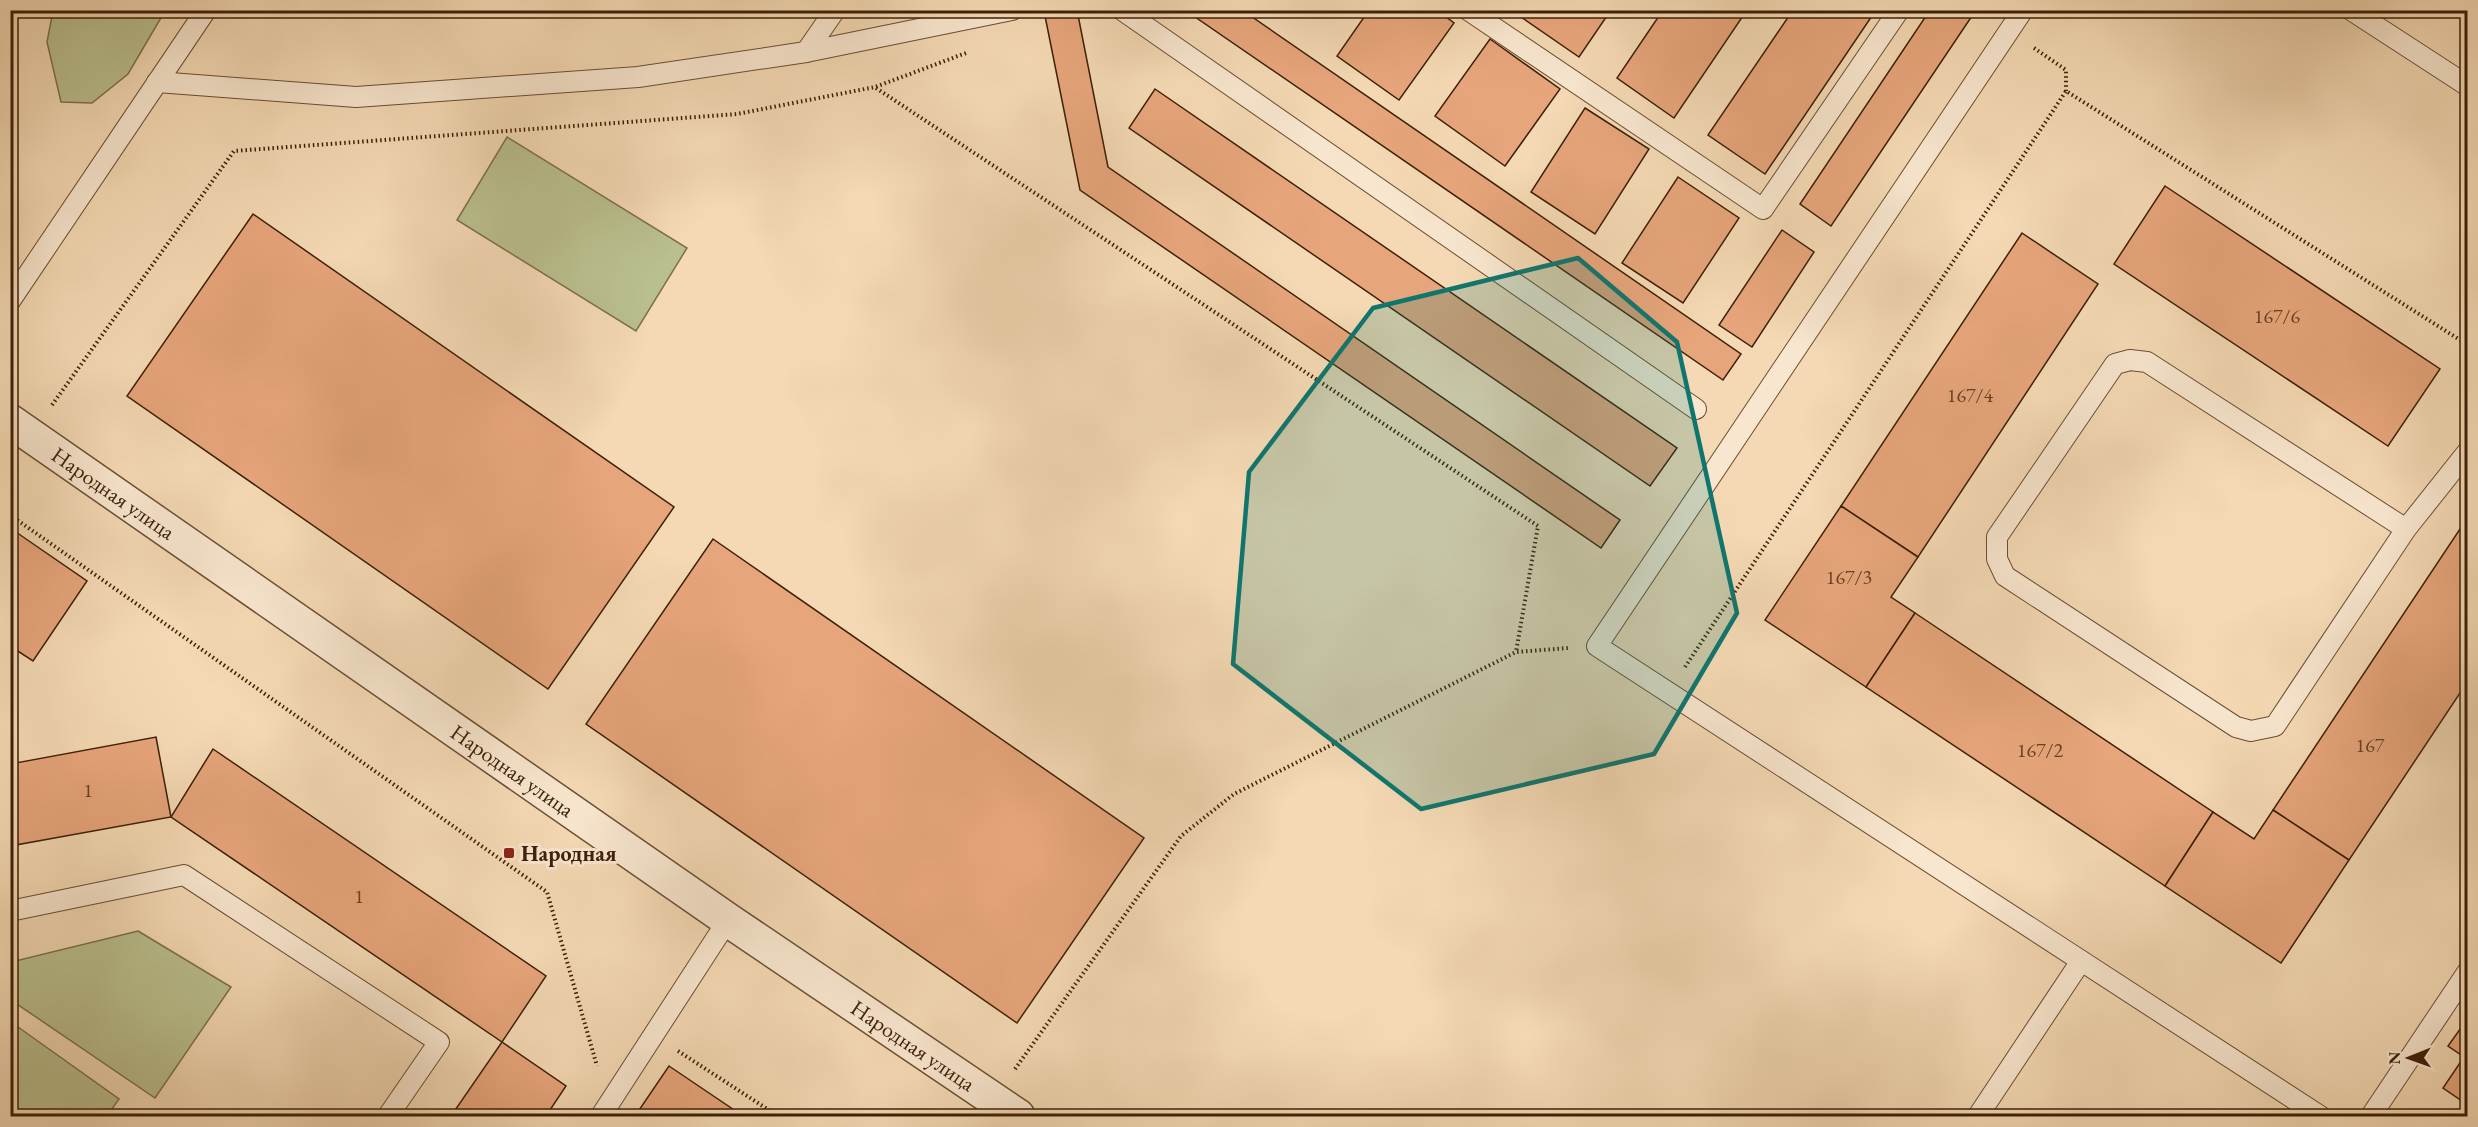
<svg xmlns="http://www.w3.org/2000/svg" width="2478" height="1127" font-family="'EB Garamond',serif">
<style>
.green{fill:#babf8e;stroke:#7c704a;stroke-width:1.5}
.building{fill:#e7a57b;stroke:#3d2007;stroke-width:1.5}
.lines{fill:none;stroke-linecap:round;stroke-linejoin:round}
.lane-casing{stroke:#6b4e32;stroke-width:22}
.street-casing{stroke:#6b4e32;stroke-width:36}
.path{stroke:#3d2007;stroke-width:4;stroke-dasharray:1.5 3;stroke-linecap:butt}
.lane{stroke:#f8e6ce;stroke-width:20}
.street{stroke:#f8e6ce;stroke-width:33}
.marked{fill:#0f766e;fill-opacity:0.2;stroke:#0f766e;stroke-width:4.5;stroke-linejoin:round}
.poi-dot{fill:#8f2418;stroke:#f8e6ce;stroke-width:2}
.labels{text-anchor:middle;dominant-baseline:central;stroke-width:6;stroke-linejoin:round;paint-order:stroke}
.number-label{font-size:20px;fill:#684124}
.street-label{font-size:22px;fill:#3d2007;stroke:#f8e6ce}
.poi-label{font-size:22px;font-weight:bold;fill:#3d2007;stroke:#f8e6ce;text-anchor:start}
</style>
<rect width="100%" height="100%" fill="#f4d9b4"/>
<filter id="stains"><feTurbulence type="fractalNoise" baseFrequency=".00333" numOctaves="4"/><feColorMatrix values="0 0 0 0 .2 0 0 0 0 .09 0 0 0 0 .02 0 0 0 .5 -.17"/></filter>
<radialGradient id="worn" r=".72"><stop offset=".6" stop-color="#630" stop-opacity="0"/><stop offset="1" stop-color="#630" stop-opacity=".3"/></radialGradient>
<g class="green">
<path d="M53,11V10L165,11L128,74L92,103L61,102L47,42Z"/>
<path d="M507,137L687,248L636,331L457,220Z"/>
<path d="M138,931L231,987L155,1098L11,1000V962Z"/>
<path d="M11,1022L119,1099L107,1116H11Z"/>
</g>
<g class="building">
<path d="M1077,10L1108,167L1620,520L1601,548L1080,190L1045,16Z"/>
<path d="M1185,10H1242L1741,354L1723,380Z"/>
<path d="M1369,10H1437L1454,23L1399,100L1337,56Z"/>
<path d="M1526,10H1611L1579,57L1521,17Z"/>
<path d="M1663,10H1747L1674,118L1617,78Z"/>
<path d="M1793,10H1876L1765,174L1708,135Z"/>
<path d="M1930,10H1976L1831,226L1800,204Z"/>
<path d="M1490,39L1560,89L1505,166L1435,116Z"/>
<path d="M1155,89L1677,448L1650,486L1129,128Z"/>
<path d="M1585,108L1649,149L1595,234L1531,192Z"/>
<path d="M1678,177L1739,218L1683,303L1622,263Z"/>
<path d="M2165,186L2440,369L2388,446L2114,264Z"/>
<path d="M253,214L674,507L548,689L127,396Z"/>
<path d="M1782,230L1814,252L1752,347L1719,325Z"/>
<path d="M2022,233L2098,284L1918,557L1841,506Z"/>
<path d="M1841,506L1918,557L1891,597L1915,613L1866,687L1765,620Z"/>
<path d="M2468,517V681L2349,860L2273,810Z"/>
<path d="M13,530L87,581L33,661L10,646V534Z"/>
<path d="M713,539L1144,838L1017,1023L586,724Z"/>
<path d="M1915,613L2213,812L2165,886L1866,687Z"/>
<path d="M156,737L171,817L10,846V764Z"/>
<path d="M213,749L546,976L502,1042L171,817Z"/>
<path d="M2273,810L2349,860L2281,963L2165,886L2213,812L2254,839Z"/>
<path d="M2468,1018V1105L2443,1088L2464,1057L2448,1046Z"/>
<path d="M502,1042L566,1086L546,1116H451Z"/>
<path d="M669,1066L743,1116H635Z"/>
</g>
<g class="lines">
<g class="lane-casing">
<g id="lane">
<path d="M1122,10L1696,409"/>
<path d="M1468,10L1763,209L1899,10"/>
<path d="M2023,10L1597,646L2320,1116"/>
<path d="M2351,10L2468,86"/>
<path d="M806,52L835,10"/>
<path d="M157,82L356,97L638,77L806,52L1012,10"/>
<path d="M10,301L206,10"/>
<path d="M2406,529L2147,362L2130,360L2115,364L1997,537V559L2005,576L2236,727L2251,731L2275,726L2406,529L2468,451"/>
<path d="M10,911L184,875L439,1042L388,1116"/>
<path d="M601,1116L728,920"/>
<path d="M1978,1116L2081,961"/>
<path d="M2371,1116L2468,971"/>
</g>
</g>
<g class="street-casing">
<g id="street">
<path id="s1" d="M10,421L728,920L1018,1116"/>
</g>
</g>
<g class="path">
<path d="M2034,48L2066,70V91"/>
<path d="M876,88L1538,526L1516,652"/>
<path d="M52,405L234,151L737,114L875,87L966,53"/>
<path d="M10,515L547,892L597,1066"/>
<path d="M1685,667L2066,91L2468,345"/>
<path d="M678,1051L778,1116"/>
<path d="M1015,1069L1181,836L1234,794L1516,652L1568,648"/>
</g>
<use href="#lane" class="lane"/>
<use href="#street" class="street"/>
</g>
<path class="marked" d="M1578,258L1677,342L1737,613L1654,754L1421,809L1233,664L1249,472L1373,308Z"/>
<rect class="poi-dot" x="503" y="847" width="12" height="12" rx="3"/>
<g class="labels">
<g class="number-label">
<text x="2277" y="316">167/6</text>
<text x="1970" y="395">167/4</text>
<text x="1849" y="577">167/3</text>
<text x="2370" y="745">167</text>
<text x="2040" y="750">167/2</text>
<text x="88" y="790">1</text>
<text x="359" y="896">1</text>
</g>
<g class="street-label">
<text stroke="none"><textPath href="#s1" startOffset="126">Народная улица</textPath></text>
<text stroke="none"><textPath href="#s1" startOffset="612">Народная улица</textPath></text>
<text stroke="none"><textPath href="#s1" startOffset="1098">Народная улица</textPath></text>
</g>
<g class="poi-label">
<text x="521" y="853">Народная</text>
</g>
</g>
<rect width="2478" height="1127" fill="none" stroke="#f4d9b4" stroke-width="36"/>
<rect x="12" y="12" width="2454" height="1103" fill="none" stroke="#3d2007" stroke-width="3"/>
<rect x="18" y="18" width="2442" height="1091" fill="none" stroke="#3d2007" stroke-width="1.5"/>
<g transform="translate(2409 1058) rotate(269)" stroke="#f8e6ce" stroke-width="4.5" paint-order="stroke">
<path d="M0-4.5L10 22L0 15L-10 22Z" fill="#3d2007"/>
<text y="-9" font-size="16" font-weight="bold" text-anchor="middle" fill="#3d2007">N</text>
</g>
<rect width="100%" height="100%" filter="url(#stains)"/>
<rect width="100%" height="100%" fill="url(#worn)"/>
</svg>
